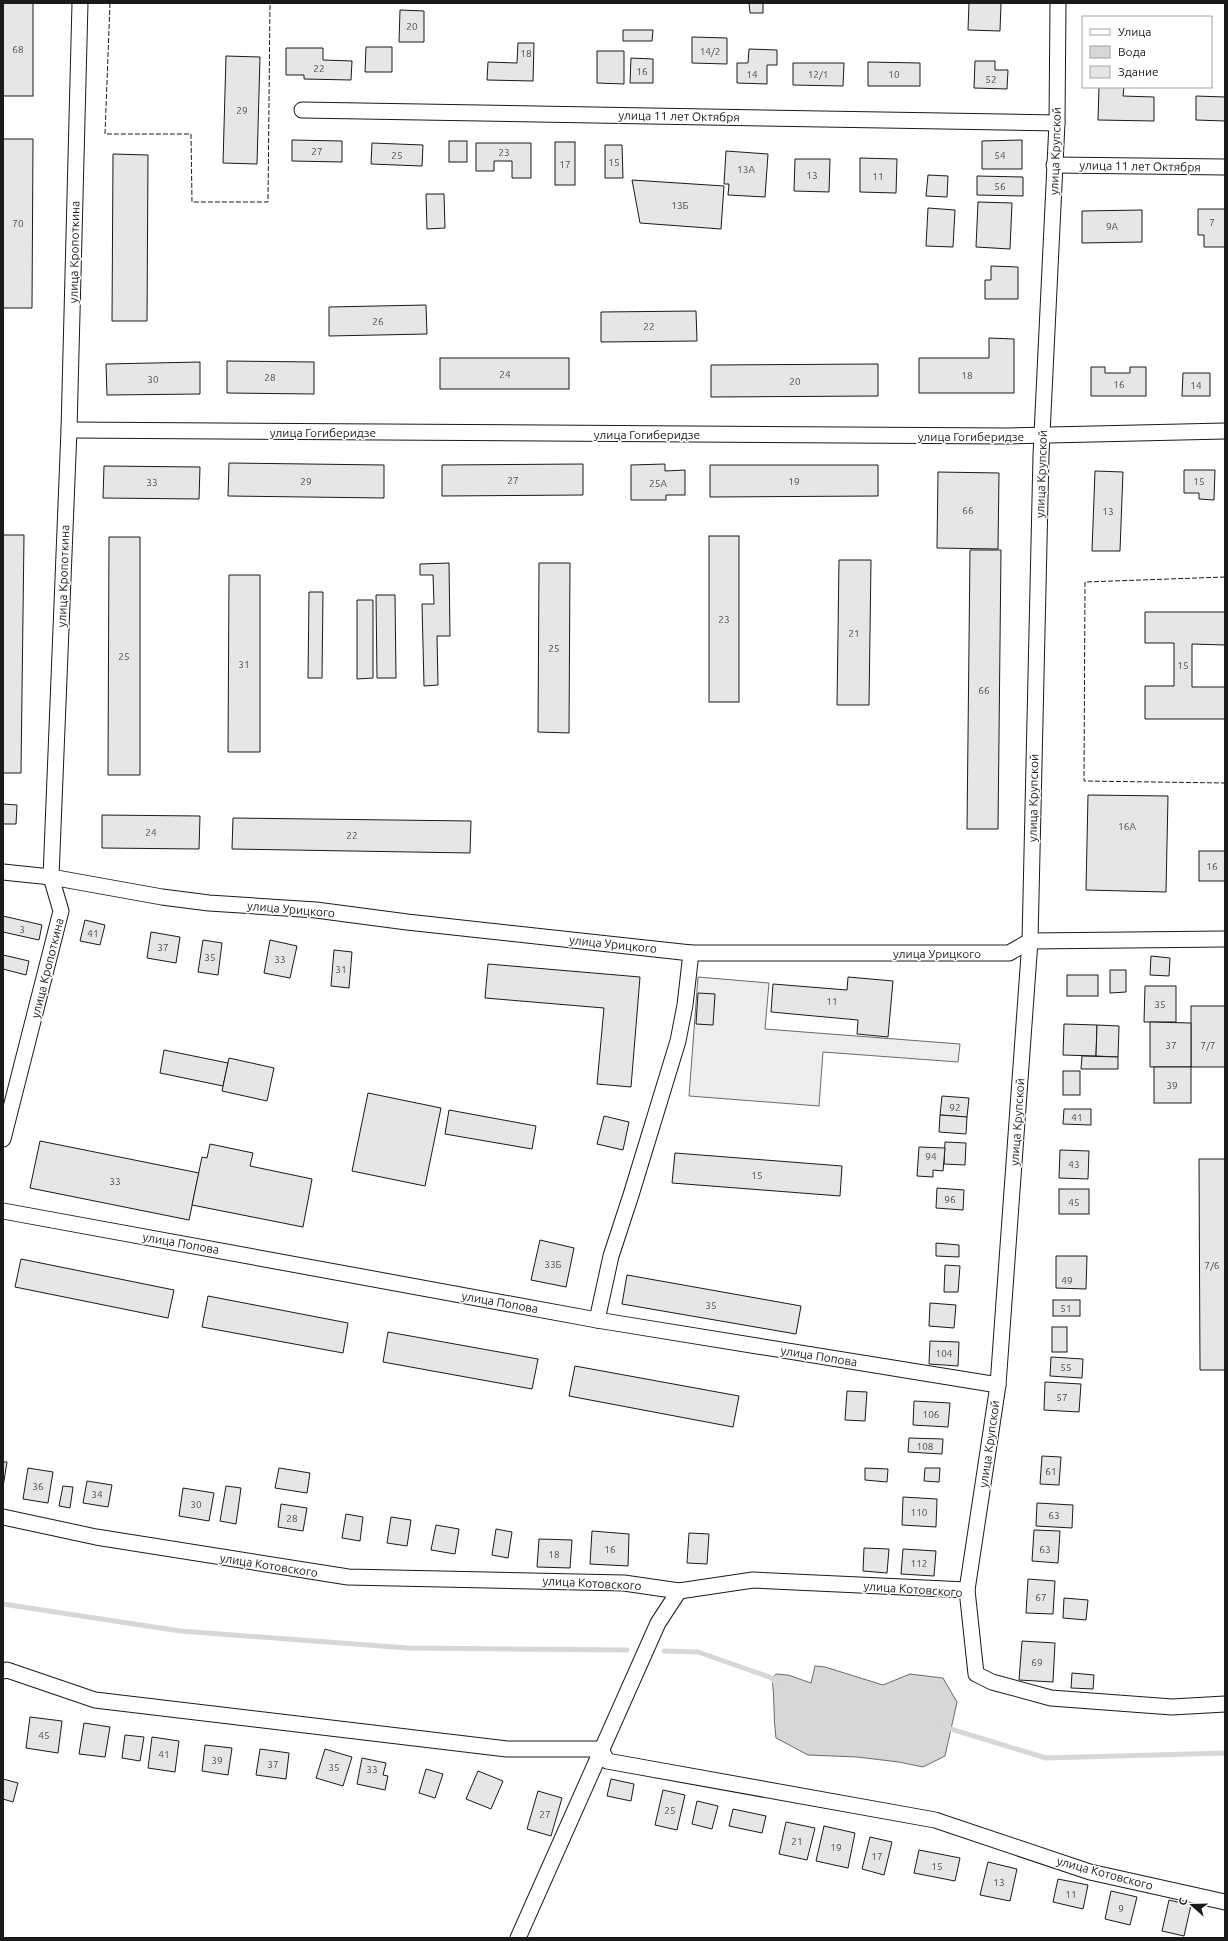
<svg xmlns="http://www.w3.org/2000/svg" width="1228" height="1941" font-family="Ubuntu,sans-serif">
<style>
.built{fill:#ededed;stroke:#6a6a6a}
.water{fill:#d7d7d7;stroke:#6a6a6a}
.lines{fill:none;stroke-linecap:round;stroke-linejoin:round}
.stream{stroke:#d7d7d7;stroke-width:5}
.building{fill:#e6e6e6;stroke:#1a1a1a}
.minor-casing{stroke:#1a1a1a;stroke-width:17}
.minor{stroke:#fff;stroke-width:15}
.fence{stroke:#1a1a1a;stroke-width:1;stroke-dasharray:5 2;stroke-linecap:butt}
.labels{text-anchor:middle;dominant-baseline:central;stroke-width:3;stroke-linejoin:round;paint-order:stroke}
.number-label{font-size:10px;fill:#4d4d4d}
.street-label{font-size:12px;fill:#1a1a1a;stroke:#fff}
</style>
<rect width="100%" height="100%" fill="#fff"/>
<path class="built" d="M698,977L769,983L765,1029L960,1044L958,1062L823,1052L819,1106L689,1096Z"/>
<path class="water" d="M815,1666L825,1667L883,1685L910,1674L943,1678L957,1702L945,1756L923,1767L899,1762L857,1757L808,1755L776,1738C773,1718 775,1698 772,1678L776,1674L788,1675L811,1683Z"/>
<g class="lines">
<g class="stream">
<path d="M3,1604L180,1631L408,1648L627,1650"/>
<path d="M664,1651L698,1652L772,1678L775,1682"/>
<path d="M944,1727L1046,1758L1225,1753"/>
</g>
</g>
<g class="building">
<rect x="3" y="3" width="30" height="93"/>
<path d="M749,3H763V13H750Z"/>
<path d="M969,3H1001L1000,31L968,30Z"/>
<path d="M400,10L424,11V42H399Z"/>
<path d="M623,30H653L652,41H623Z"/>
<path d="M692,37L727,38V64L692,63Z"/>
<path d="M518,43H534L533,81L487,80L488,62L517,63Z"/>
<path d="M366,47H392V72H365Z"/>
<path d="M286,48H323V60L352,61L351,80L304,79V75H286Z"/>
<path d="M749,49L777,50V65H767V84L737,83V63H748Z"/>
<path d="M597,51H624V84L597,83Z"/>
<path d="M226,56L260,57L257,164L223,163Z"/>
<path d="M631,58L653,59V83H630Z"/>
<path d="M975,61H995V70H1008L1007,89L974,88Z"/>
<path d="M868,62L920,63V86H868Z"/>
<path d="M793,63H844L843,86L793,85Z"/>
<path d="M1099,87H1124L1123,96L1154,97V121L1098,120Z"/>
<path d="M1196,96L1225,97V121L1196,120Z"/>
<path d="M3,139H33L32,308H3Z"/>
<path d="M292,140L342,141V162L292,161Z"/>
<path d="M1022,140V169H982V141Z"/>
<rect x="449" y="141" width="18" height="21"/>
<rect x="555" y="142" width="20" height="43"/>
<path d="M372,143L423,145L422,166L371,164Z"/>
<path d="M476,143H531V178H512V161H494V171H476Z"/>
<path d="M605,145H622L623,178H605Z"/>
<path d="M726,151L768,154L765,197L728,195L729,184H724Z"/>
<path d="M113,154L148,155L147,321H112Z"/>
<path d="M860,158L897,159L896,193L860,192Z"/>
<path d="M795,159H830L829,192L794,191Z"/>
<path d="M928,175L948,176L947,197L926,196Z"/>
<path d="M977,176L1023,177V196L977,195Z"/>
<path d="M632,180L724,186L721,229L640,223Z"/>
<path d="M426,194H444L445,228L427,229Z"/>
<path d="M978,202L1012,203L1010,249L976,247Z"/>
<path d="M928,208L955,210L953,247L926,246Z"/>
<path d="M1198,209H1225V247H1204V235H1198Z"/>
<path d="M1142,210V242L1082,243V211Z"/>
<path d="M991,266L1018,267V299H985V280H991Z"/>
<path d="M426,305L427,334L329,336V307Z"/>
<path d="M696,311L697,341L601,342V312Z"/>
<path d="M989,338L1014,339V393H919V358H989Z"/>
<rect x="440" y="358" width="129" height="31"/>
<path d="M227,361L314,362V394L227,393Z"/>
<path d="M200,362V394L107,395L106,364Z"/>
<path d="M878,364V396L711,397V365Z"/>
<path d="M1091,367H1105V373H1130V367H1146V396H1091Z"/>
<path d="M1183,373H1210V396H1182Z"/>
<path d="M229,463L384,465V498L228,496Z"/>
<path d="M583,464V495L442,496V465Z"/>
<path d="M665,464V471L685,470V495H666V500H631V465Z"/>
<path d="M710,465H878V496L710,497Z"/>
<path d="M104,466L200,467L199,499L103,498Z"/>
<path d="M1184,470H1215L1214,500L1199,499V493H1184Z"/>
<path d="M1095,471L1123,472L1120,551H1092Z"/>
<path d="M938,472L999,473L998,549L937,548Z"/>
<path d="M3,535H24L21,773H3Z"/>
<rect x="709" y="536" width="30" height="166"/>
<path d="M109,537H140V775H108Z"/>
<path d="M970,550H1001L998,829H967Z"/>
<path d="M839,560H871L869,705H837Z"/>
<path d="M449,563L450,636H437L438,685L424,686L422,604H434L433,575H420V564Z"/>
<path d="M539,563H570L569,733L538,732Z"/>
<path d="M229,575H260V752H228Z"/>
<path d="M309,592H323L322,678H308Z"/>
<path d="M376,595H395L396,678H377Z"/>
<path d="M357,600H373V678L357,679Z"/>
<path d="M1145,612H1225V645L1192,644V687H1225V719H1145V686H1174V643H1145Z"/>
<path d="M1088,795L1168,796L1166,892L1086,890Z"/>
<path d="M3,804L17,805L16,824H3Z"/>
<path d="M102,815L200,816L199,849L102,848Z"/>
<path d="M233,818L471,821L470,853L232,849Z"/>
<rect x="1199" y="851" width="26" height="30"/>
<path d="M3,916L42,925L39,940L3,932Z"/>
<path d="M85,920L105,925L100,945L80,941Z"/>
<path d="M151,932L180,937L176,963L147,958Z"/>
<path d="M203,940L222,943L218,975L198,972Z"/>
<path d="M270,940L297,946L290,978L264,973Z"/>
<path d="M334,950L352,952L349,988L331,986Z"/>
<path d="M3,955L29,961L26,975L3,969Z"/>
<path d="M1151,956L1170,958L1169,976L1150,975Z"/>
<path d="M488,964L640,977L631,1087L597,1084L604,1008L485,998Z"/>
<path d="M1110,970H1126V992L1110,993Z"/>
<rect x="1067" y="975" width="31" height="21"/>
<path d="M848,977L893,981L888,1037L857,1034L858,1020L771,1012L773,984L847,990Z"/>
<path d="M1145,986H1176V1022H1144Z"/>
<path d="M698,993L715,994L713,1025L696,1024Z"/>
<rect x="1191" y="1006" width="34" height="61"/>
<path d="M1150,1022L1191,1023V1067H1150Z"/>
<path d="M1064,1024L1097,1025L1096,1056L1063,1055Z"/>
<path d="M1097,1025L1119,1026L1118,1057L1096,1056Z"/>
<path d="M164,1050L228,1063L223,1086L160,1073Z"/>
<path d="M1082,1056L1118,1057V1069H1081Z"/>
<path d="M229,1058L274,1068L267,1101L222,1091Z"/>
<rect x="1154" y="1067" width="37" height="36"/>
<rect x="1063" y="1071" width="17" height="24"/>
<path d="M368,1093L441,1108L425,1186L352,1171Z"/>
<path d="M942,1096L969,1098L967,1117L940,1115Z"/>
<path d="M1064,1109H1091V1125L1063,1124Z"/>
<path d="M449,1110L536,1126L532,1149L445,1134Z"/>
<path d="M940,1115L967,1117L966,1134L939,1132Z"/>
<path d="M604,1116L629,1122L623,1150L597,1144Z"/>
<path d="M40,1141L199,1173L189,1220L30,1188Z"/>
<path d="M945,1142L966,1143L965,1165L944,1164Z"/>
<path d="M210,1144L253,1153L250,1166L312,1179L303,1227L192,1205L202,1157L207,1158Z"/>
<path d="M919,1147L945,1148L943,1171L933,1170V1177L917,1176Z"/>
<path d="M1060,1150L1089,1151L1088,1179L1059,1178Z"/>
<path d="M675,1153L842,1166L840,1196L672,1183Z"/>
<path d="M1199,1159H1225V1370H1200Z"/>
<path d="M937,1188L964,1190L963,1210L936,1208Z"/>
<rect x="1059" y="1189" width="30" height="25"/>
<path d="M540,1240L574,1248L566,1287L531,1280Z"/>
<path d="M936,1243L959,1245V1257L936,1256Z"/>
<path d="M1056,1256H1087L1086,1289L1056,1288Z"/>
<path d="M21,1259L174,1290L168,1318L15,1287Z"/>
<path d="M945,1265L960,1266L958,1292H944Z"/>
<path d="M627,1275L801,1306L796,1334L622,1304Z"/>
<path d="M208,1296L348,1323L343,1353L202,1327Z"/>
<rect x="1053" y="1300" width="27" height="16"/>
<path d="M930,1303L956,1305L954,1328L929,1326Z"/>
<rect x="1052" y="1327" width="15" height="25"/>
<path d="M388,1332L538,1359L532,1389L383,1362Z"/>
<path d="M930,1341L959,1342L958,1366L929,1364Z"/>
<path d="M1051,1357L1083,1359L1082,1378L1050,1376Z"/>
<path d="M575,1366L739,1396L733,1427L569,1396Z"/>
<path d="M1045,1382L1081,1384L1079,1412L1044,1410Z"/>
<path d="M847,1391L867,1392L865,1421L845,1420Z"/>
<path d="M914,1401L950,1403L948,1427L913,1425Z"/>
<path d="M909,1438L943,1439L942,1454L908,1452Z"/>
<path d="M1042,1456L1061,1457L1059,1485L1040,1484Z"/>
<path d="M3,1462H7L3,1487Z"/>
<path d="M28,1468L53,1472L48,1503L23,1499Z"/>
<path d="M279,1468L310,1473L307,1493L275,1488Z"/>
<path d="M865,1468L888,1469L887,1482L865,1480Z"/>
<path d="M925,1468H940L939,1482L924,1481Z"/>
<path d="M87,1481L112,1485L108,1507L83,1503Z"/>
<path d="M63,1486L73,1487L70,1508L59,1506Z"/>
<path d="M226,1486L241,1488L236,1524L220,1521Z"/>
<path d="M183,1488L214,1493L209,1521L179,1516Z"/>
<path d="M903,1497L937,1499L936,1527L902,1525Z"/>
<path d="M1037,1503L1073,1505L1072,1528L1036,1526Z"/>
<path d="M281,1504L307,1508L303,1531L278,1527Z"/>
<path d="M346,1514L363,1517L360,1541L342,1538Z"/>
<path d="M391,1517L411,1520L407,1546L387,1543Z"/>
<path d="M436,1525L459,1529L455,1554L431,1550Z"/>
<path d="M496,1529L512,1532L508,1558L492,1555Z"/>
<path d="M1034,1530L1060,1531L1058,1563L1032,1561Z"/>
<path d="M592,1531L629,1534L628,1566L590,1564Z"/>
<path d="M689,1533L709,1534L707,1564L687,1563Z"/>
<path d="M539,1539L572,1540L570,1568L537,1567Z"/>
<path d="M864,1548L889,1549L887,1573L863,1571Z"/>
<path d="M903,1549L936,1551L934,1576L901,1574Z"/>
<path d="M1028,1579L1055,1581L1053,1614L1026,1613Z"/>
<path d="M1064,1598L1088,1600L1086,1620L1063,1618Z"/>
<path d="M1022,1641L1055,1643L1053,1682L1019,1680Z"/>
<path d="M1072,1673L1094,1675L1093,1689L1071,1688Z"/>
<path d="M30,1717L62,1721L58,1753L26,1748Z"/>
<path d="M84,1723L110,1727L105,1757L79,1754Z"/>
<path d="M125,1735L144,1737L140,1761L122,1758Z"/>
<path d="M152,1737L179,1741L175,1772L148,1768Z"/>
<path d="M205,1745L232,1748L228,1775L202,1771Z"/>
<path d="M260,1749L289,1753L286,1779L256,1775Z"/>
<path d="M325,1749L352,1757L343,1786L316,1778Z"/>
<path d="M362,1758L386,1763L383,1775L388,1776L385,1790L357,1784Z"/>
<path d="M426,1769L443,1774L435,1798L419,1793Z"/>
<path d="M478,1771L503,1781L491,1809L466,1799Z"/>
<path d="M3,1779L18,1783L13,1802L3,1799Z"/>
<path d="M611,1779L634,1784L631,1801L607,1796Z"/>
<path d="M663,1790L685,1795L677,1830L655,1825Z"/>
<path d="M538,1791L562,1798L551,1836L527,1829Z"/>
<path d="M697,1801L718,1806L712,1829L692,1824Z"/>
<path d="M733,1809L766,1816L762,1833L729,1826Z"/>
<path d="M786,1822L815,1828L807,1860L779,1854Z"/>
<path d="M824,1826L855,1833L848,1868L816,1861Z"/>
<path d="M870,1837L892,1842L884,1875L862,1869Z"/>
<path d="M919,1850L960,1858L955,1881L914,1873Z"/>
<path d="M988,1862L1017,1869L1010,1901L980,1895Z"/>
<path d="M1058,1879L1088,1885L1083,1909L1053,1902Z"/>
<path d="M1111,1891L1137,1897L1130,1925L1105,1919Z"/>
<path d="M1169,1900L1191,1905L1184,1936L1162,1931Z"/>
</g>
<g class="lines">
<g class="minor-casing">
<g id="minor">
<path d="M302,110L1057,123"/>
<path d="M1054,165L1225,167"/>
<path d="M69,430L1006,436L1225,431"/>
<path d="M3,872L51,877L162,897L209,903L316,910L407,922L691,953H1009L1030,941L1225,939"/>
<path d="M3,1139L61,911L51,877L69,430L80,3"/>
<path d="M3,1211L597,1320L998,1385"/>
<path d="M597,1320L611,1256L631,1195L678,1041L685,1005L691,953"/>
<path d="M3,1517L96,1537L348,1577L624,1583L679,1591L753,1580L967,1590L976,1674L992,1682L1051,1698L1172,1707L1225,1704"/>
<path d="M967,1590L998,1385L1030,941L1041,455L1057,123L1058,3"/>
<path d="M3,1671L7,1670L95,1700L507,1749H601L607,1761L935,1820L1090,1872L1225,1902"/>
<path d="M518,1938L658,1623L679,1591"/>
</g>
</g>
<use href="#minor" class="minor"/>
<g class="fence">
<path d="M110,3L105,134H191L192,202H268L270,3"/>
<path d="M1225,577L1085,582L1084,781L1225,783"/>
</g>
</g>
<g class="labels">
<g class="number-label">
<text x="412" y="26">20</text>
<text x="18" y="49">68</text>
<text x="710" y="51">14/2</text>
<text x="526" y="53">18</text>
<text x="319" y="68">22</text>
<text x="642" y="71">16</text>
<text x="752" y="74">14</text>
<text x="818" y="74">12/1</text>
<text x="894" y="74">10</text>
<text x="991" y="79">52</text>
<text x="242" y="110">29</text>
<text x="317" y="151">27</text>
<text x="504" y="152">23</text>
<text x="397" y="155">25</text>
<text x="1000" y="155">54</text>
<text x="614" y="162">15</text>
<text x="565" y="164">17</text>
<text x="746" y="169">13А</text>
<text x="812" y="175">13</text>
<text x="878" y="176">11</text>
<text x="1000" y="186">56</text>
<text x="680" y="205">13Б</text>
<text x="1212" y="222">7</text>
<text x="18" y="223">70</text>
<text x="1112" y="226">9А</text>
<text x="378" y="321">26</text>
<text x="649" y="326">22</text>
<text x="505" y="374">24</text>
<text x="967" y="375">18</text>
<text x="270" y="377">28</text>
<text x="153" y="379">30</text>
<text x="795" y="381">20</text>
<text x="1119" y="384">16</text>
<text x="1196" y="385">14</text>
<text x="513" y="480">27</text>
<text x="306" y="481">29</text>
<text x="794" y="481">19</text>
<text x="1199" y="481">15</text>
<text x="152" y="482">33</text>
<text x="658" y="483">25А</text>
<text x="968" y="510">66</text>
<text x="1108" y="511">13</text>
<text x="724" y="619">23</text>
<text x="854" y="633">21</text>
<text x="554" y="648">25</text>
<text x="124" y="656">25</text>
<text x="244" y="664">31</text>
<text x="1183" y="665">15</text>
<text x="984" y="690">66</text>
<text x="1127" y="826">16А</text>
<text x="151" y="832">24</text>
<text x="352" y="835">22</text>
<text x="1212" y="866">16</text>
<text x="22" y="929">3</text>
<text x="93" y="933">41</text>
<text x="163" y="947">37</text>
<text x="210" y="957">35</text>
<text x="280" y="959">33</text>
<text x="341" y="969">31</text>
<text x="832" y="1001">11</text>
<text x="1160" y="1004">35</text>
<text x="1171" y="1045">37</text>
<text x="1208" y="1045">7/7</text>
<text x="1172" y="1085">39</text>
<text x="955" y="1107">92</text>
<text x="1077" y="1117">41</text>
<text x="931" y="1156">94</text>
<text x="1074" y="1164">43</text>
<text x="757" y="1175">15</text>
<text x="115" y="1181">33</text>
<text x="950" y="1199">96</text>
<text x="1074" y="1202">45</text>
<text x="553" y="1264">33Б</text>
<text x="1212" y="1265">7/6</text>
<text x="1067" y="1280">49</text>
<text x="711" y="1305">35</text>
<text x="1066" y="1308">51</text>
<text x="944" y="1353">104</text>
<text x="1066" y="1367">55</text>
<text x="1062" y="1397">57</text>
<text x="931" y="1414">106</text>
<text x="925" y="1446">108</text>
<text x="1051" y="1471">61</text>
<text x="38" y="1486">36</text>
<text x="97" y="1494">34</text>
<text x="196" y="1504">30</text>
<text x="919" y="1512">110</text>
<text x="1054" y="1515">63</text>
<text x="292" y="1518">28</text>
<text x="610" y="1549">16</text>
<text x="1045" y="1549">63</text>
<text x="554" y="1554">18</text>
<text x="919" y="1563">112</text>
<text x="1041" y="1597">67</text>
<text x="1037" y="1662">69</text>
<text x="44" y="1735">45</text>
<text x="164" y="1754">41</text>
<text x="217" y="1760">39</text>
<text x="273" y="1764">37</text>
<text x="334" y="1767">35</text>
<text x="372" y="1769">33</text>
<text x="670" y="1810">25</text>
<text x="545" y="1814">27</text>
<text x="797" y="1841">21</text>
<text x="836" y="1847">19</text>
<text x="877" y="1856">17</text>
<text x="937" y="1866">15</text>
<text x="999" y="1882">13</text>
<text x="1071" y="1894">11</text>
<text x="1121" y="1908">9</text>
</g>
<g class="street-label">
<text transform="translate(679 116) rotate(1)">улица 11 лет Октября</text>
<text transform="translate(1055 151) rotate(-88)">улица Крупской</text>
<text transform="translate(1140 166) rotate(1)">улица 11 лет Октября</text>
<text transform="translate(74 252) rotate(-89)">улица Кропоткина</text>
<text x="323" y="432">улица Гогиберидзе</text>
<text x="647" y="434">улица Гогиберидзе</text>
<text x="971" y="436">улица Гогиберидзе</text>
<text transform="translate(1041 474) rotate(-88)">улица Крупской</text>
<text transform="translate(63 576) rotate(-88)">улица Кропоткина</text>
<text transform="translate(1033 798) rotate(-89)">улица Крупской</text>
<text transform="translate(291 909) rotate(5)">улица Урицкого</text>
<text transform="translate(613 944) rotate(6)">улица Урицкого</text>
<text x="937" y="953">улица Урицкого</text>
<text transform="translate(47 968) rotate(-76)">улица Кропоткина</text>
<text transform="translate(1017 1122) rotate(-86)">улица Крупской</text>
<text transform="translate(181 1243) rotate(10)">улица Попова</text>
<text transform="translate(500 1302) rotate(10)">улица Попова</text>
<text transform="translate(819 1356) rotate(9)">улица Попова</text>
<text transform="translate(989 1444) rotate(-82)">улица Крупской</text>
<text transform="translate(269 1565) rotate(9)">улица Котовского</text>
<text transform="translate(592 1583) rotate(3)">улица Котовского</text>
<text transform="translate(913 1589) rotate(4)">улица Котовского</text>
<text transform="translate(1105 1873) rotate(15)">улица Котовского</text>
</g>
</g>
<rect width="1228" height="1941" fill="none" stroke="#1a1a1a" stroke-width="8"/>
<rect x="1082" y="16" width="130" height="72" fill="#ffffff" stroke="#a3a3a3"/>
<rect x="1090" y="29" width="20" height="6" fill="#ffffff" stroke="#a3a3a3"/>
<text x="1118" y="36" font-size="12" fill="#1a1a1a">Улица</text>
<rect x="1090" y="46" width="20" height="12" fill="#d7d7d7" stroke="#a3a3a3"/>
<text x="1118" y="56" font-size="12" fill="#1a1a1a">Вода</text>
<rect x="1090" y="66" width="20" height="12" fill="#e6e6e6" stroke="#a3a3a3"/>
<text x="1118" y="76" font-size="12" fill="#1a1a1a">Здание</text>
<g transform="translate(1192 1905) rotate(290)" stroke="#ffffff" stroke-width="3" paint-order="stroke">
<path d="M0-3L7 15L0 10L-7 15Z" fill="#1a1a1a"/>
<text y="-6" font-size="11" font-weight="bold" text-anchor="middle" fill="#1a1a1a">С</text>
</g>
</svg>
